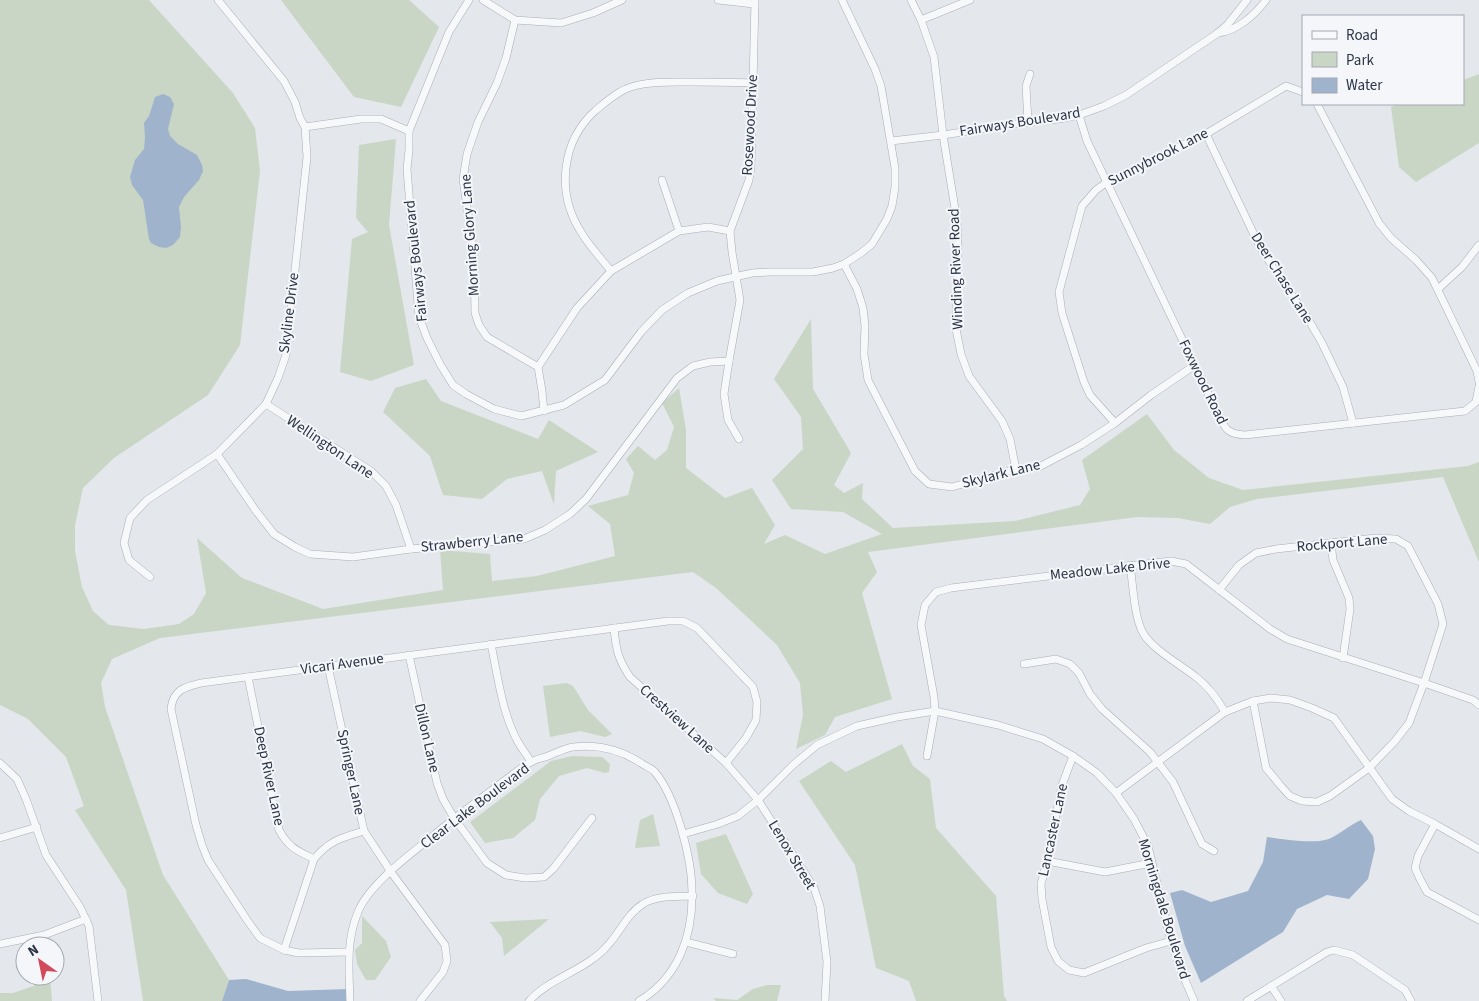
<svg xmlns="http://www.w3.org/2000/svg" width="1479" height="1001" font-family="'Source Sans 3',sans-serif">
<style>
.green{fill:#c9d6c5}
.water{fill:#9fb4cc}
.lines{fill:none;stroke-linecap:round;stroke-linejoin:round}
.minor-casing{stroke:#a9aeb7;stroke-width:8}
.minor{stroke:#f7f8fa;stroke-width:7}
.labels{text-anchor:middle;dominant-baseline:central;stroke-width:4;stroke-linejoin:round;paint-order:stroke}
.street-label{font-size:15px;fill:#2b3445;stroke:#f4f6f9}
</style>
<rect width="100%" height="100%" fill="#e4e7ec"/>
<g class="green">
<path d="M0,0H149L233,93L255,128L260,171L240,345L208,395L114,458L83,488L75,525V551L82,587L93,611L109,625L144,629L179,624L194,614L206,593L197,538L242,578L323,609L443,590L440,550L490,554L492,581L537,576L615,556L610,524L588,506L628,495L634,473L626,459L638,446L655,460L667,450L674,427L662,403L679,388L686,430V468L725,498L752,488L775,525L764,544L785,535L825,554L882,534L843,512L791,509L772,480L803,449L801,417L774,379L811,319L813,389L851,453L834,485L844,493L863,483L862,499L893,528L1015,521L1080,505L1090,489L1082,460L1147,414L1174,450L1209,478L1243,490L1468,466L1479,462V562L1443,477L1257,499L1230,507L1210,524L1178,518L1137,517L868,552L877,572L862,593L892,699L835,717L825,735L796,749L803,715L800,683L777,645L716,588L693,572L160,638L112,659L101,683L105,707L163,875L229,980L222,1001H143L126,890L75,810L84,806L66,757L28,719L0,705Z"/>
<path d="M281,0H409L439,27L401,107L354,97Z"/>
<path d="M1479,74V143L1416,182L1399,167L1391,107L1399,104H1463V80Z"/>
<path d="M396,139L389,225L414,365L371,381L340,372L352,239L368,232L356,218L359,145Z"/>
<path d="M426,379L441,401L538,439L549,420L598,452L556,471L554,505L542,471L507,479L482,499L443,495L430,456L383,412L395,388Z"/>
<path d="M567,683L573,686L588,710L612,734L605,737L580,731L550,737L543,686Z"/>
<path d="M902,744L913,766L930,779L936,828L996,896L1004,996L1007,1001H916L909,981L876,968L855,865L799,781L831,761L846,772Z"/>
<path d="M572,756L602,757L610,764L609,772L605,773L587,768L559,776L540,799L535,820L513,838L485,843L470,822L551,761Z"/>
<path d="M653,814L660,846L635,848L640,820Z"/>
<path d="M726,834L753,894L747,904L718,893L701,874L696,843Z"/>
<path d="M362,916L386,941L391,957L375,980H366L357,964L355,950L362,943Z"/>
<path d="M549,919L504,956L502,938L490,922Z"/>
<path d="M42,976H50L52,1001H0V993H13L42,983Z"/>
<path d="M767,985H781L777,1001H716L713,998L737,1000L753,989Z"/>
</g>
<g class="water">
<path d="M163,94L170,97L174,104L168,129L170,136L178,144L197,155L202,165L203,171L199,180L184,197L179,207L181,227L180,237L173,245L166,248L159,247L151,243L149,239L143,200L132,185L130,177L135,160L144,149L145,138L144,123L149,116L155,97Z"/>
<path d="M1361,820L1373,836L1375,849L1368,879L1349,899L1327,895L1297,909L1283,932L1201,983L1185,946L1170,893L1182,890L1211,902L1248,891L1263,862L1267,837C1282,839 1318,845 1331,838C1341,833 1350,825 1361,820Z"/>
<path d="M246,979L288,991L348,989L349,1001H222L229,980Z"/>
</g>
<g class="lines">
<g class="minor-casing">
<g id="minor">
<path d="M469,0L449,32L409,131V150L407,169L419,317L427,338L440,364L453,385L466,394L494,409L521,416L564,405L605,380L641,332L662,310L688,293L717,281L752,273L769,272H813L833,268L844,264L861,253L872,244L887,219L892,206L895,187V168L881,86L875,69L842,0"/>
<path d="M483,0L515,20L561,23L593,13L622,0"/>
<path d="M718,0L754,4"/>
<path d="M911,0L921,20L934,57L943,135L957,221L958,250L956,329L961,354L969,376L1002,421L1010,439L1016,470"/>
<path d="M515,20L506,58L497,83L478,122L467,154L463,179L474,256L475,313L479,325L487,337L538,367"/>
<path d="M921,20L970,0"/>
<path d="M1218,33C1237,31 1255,15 1266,0"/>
<path d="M1317,104L1379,223L1391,238L1416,260L1432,278L1477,371L1479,382"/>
<path d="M1079,115L1087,141L1217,412C1225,428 1226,434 1245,435L1465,411L1476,402L1479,386"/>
<path d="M1028,122L1026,86L1030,74"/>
<path d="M305,127L361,119H381L409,131"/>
<path d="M1206,134L1259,245L1281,280L1304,312L1322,343L1343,387L1353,423"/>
<path d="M891,141L943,135L1028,122L1059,119L1079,115L1104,106L1126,95L1218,33L1228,24L1247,0"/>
<path d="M662,180L679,231"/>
<path d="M844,264L857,289L863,308L865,326L864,354L868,380L915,471L929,484L952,487L1009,471L1039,467L1081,445L1115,423L1151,395L1195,365"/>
<path d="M611,271C601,258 589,246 581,232C556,193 561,141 596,110C606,102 618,91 631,87C650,81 671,82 691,82C712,82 732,82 753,83"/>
<path d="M1438,289L1462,267L1479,245"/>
<path d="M266,404L371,471L386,486L396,505L411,549"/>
<path d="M544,411L542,391L538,367L577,308L611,271L679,231L708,227L730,231"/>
<path d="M1115,423L1090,395L1084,382L1062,313L1059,292L1082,206L1096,190L1107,182L1206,134L1286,86L1303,92"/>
<path d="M739,439L728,420L724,394L729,361L740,300L732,252L730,231L749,180L751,167L755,0"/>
<path d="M217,454L256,511L274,534L295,547L310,554L353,557L411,549L524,539L545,530L570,514L586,499L677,378L693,366L710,362L729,361"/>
<path d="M1331,543L1333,560L1349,598L1350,609L1343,658"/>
<path d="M1130,565C1133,584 1134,617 1143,633C1152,649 1181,665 1196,677C1209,687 1217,698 1225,712"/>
<path d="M150,577L129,560L124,543L130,518L147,500L217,454L266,404L278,378L286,355L307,157L305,127L300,118L295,102L284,81L218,0"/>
<path d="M1219,590L1239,565L1256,553L1276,549L1376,538L1396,539L1408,546L1438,604L1443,624L1424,683L1409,723L1395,741L1369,768L1330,796L1317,802L1302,801L1290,796L1280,785L1266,768L1253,701"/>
<path d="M614,628C616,650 618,659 630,677L726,763L758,800L814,888L820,906L827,962L825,1001"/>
<path d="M491,644C498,677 502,713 518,742C522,749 527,755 531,762"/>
<path d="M409,655L437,783L443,799L454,818L487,863L506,875L525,878L544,877L553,869L592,818"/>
<path d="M1024,664L1056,659L1070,664L1079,673L1090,694L1102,709L1150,752L1173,782L1202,844L1214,851"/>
<path d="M328,666L364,831L391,872L445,945L447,961L443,972L420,1001"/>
<path d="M248,677L279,830C289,848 296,850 314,859"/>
<path d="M927,756L935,711L934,697L921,625L925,605L936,592L951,588L1171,561L1186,564L1270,629L1287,639L1424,683L1473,700L1479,705"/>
<path d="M1073,756L1062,785L1047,861L1041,884L1042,899L1051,947L1058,961L1069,970L1084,973L1146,948L1171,941"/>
<path d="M0,763L17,779L26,799L46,855L80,907L89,926L98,1001"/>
<path d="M1116,793L1225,712L1253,701L1271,698L1290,700L1312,708L1334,718L1392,799L1409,811L1435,824L1479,849"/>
<path d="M1435,824L1418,856L1415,868L1420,879L1427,892L1479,920"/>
<path d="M683,834L718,824L738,816L758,800L793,765L817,745L857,726L897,717L935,711L998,725L1043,739L1073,756L1097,773L1116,793L1134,819L1148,846L1171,941L1182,973L1194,1001"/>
<path d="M0,838L37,827"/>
<path d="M1047,861L1105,872L1151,863"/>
<path d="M686,942L733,954"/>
<path d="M0,944L44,935L86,919"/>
<path d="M284,950L314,859C330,840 341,838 364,831"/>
<path d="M348,952L299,953L284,950L260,938L247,920L208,860L202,845L196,825L171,709C173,690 184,687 201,683L668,621H683L697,628L753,687L757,702L756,720L746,738L726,763"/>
<path d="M1271,986L1281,1001"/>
<path d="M350,1001C349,971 346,940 358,912C369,884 411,854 434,835C455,817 478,801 500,784C510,777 520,768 531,762C536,759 543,758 548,756C556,753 565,748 573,747C597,744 621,750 641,763C645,766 651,768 654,771C676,796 692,859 692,892C693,936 678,978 639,1001"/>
<path d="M529,1001C551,977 587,970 608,945C620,932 628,913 643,904C657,895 677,897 693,896"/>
<path d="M1247,1001L1327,952L1334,950L1353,955L1405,990L1411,1001"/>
</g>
</g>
<use href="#minor" class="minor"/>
</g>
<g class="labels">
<g class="street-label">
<text transform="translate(1020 122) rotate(-9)">Fairways Boulevard</text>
<text transform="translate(750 125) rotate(-87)">Rosewood Drive</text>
<text transform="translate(1158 157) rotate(-27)">Sunnybrook Lane</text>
<text transform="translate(470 235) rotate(-94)">Morning Glory Lane</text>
<text transform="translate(416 261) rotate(-96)">Fairways Boulevard</text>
<text transform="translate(956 269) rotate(-92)">Winding River Road</text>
<text transform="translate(1282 278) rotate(58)">Deer Chase Lane</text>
<text transform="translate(289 313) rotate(-83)">Skyline Drive</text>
<text transform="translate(1203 382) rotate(64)">Foxwood Road</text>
<text transform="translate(330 447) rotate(34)">Wellington Lane</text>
<text transform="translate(1001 474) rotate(-14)">Skylark Lane</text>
<text transform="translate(472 542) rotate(-6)">Strawberry Lane</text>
<text transform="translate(1342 543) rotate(-5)">Rockport Lane</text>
<text transform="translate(1110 569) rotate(-6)">Meadow Lake Drive</text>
<text transform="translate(342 664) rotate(-8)">Vicari Avenue</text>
<text transform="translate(677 719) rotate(42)">Crestview Lane</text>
<text transform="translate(427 738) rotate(77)">Dillon Lane</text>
<text transform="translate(351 772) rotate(78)">Springer Lane</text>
<text transform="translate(269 776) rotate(78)">Deep River Lane</text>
<text transform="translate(475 806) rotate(-37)">Clear Lake Boulevard</text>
<text transform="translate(1053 830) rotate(-78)">Lancaster Lane</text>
<text transform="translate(792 855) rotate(59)">Lenox Street</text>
<text transform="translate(1164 909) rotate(73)">Morningdale Boulevard</text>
</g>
</g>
<rect x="1302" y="15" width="162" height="90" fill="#f4f6f9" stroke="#a4a8b1"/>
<rect x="1312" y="31" width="25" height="8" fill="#f7f8fa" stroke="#a4a8b1"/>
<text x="1346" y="40" font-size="15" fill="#2b3445">Road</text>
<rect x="1312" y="52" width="25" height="15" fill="#c9d6c5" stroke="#a4a8b1"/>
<text x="1346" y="65" font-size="15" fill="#2b3445">Park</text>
<rect x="1312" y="78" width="25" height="15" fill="#9fb4cc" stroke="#a4a8b1"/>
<text x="1346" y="90" font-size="15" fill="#2b3445">Water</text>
<g transform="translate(40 961) rotate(327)"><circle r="24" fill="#f4f6f9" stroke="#a4a8b1"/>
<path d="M0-4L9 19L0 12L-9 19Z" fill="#d1495b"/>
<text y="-8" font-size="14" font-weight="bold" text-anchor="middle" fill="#2b3445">N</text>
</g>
</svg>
